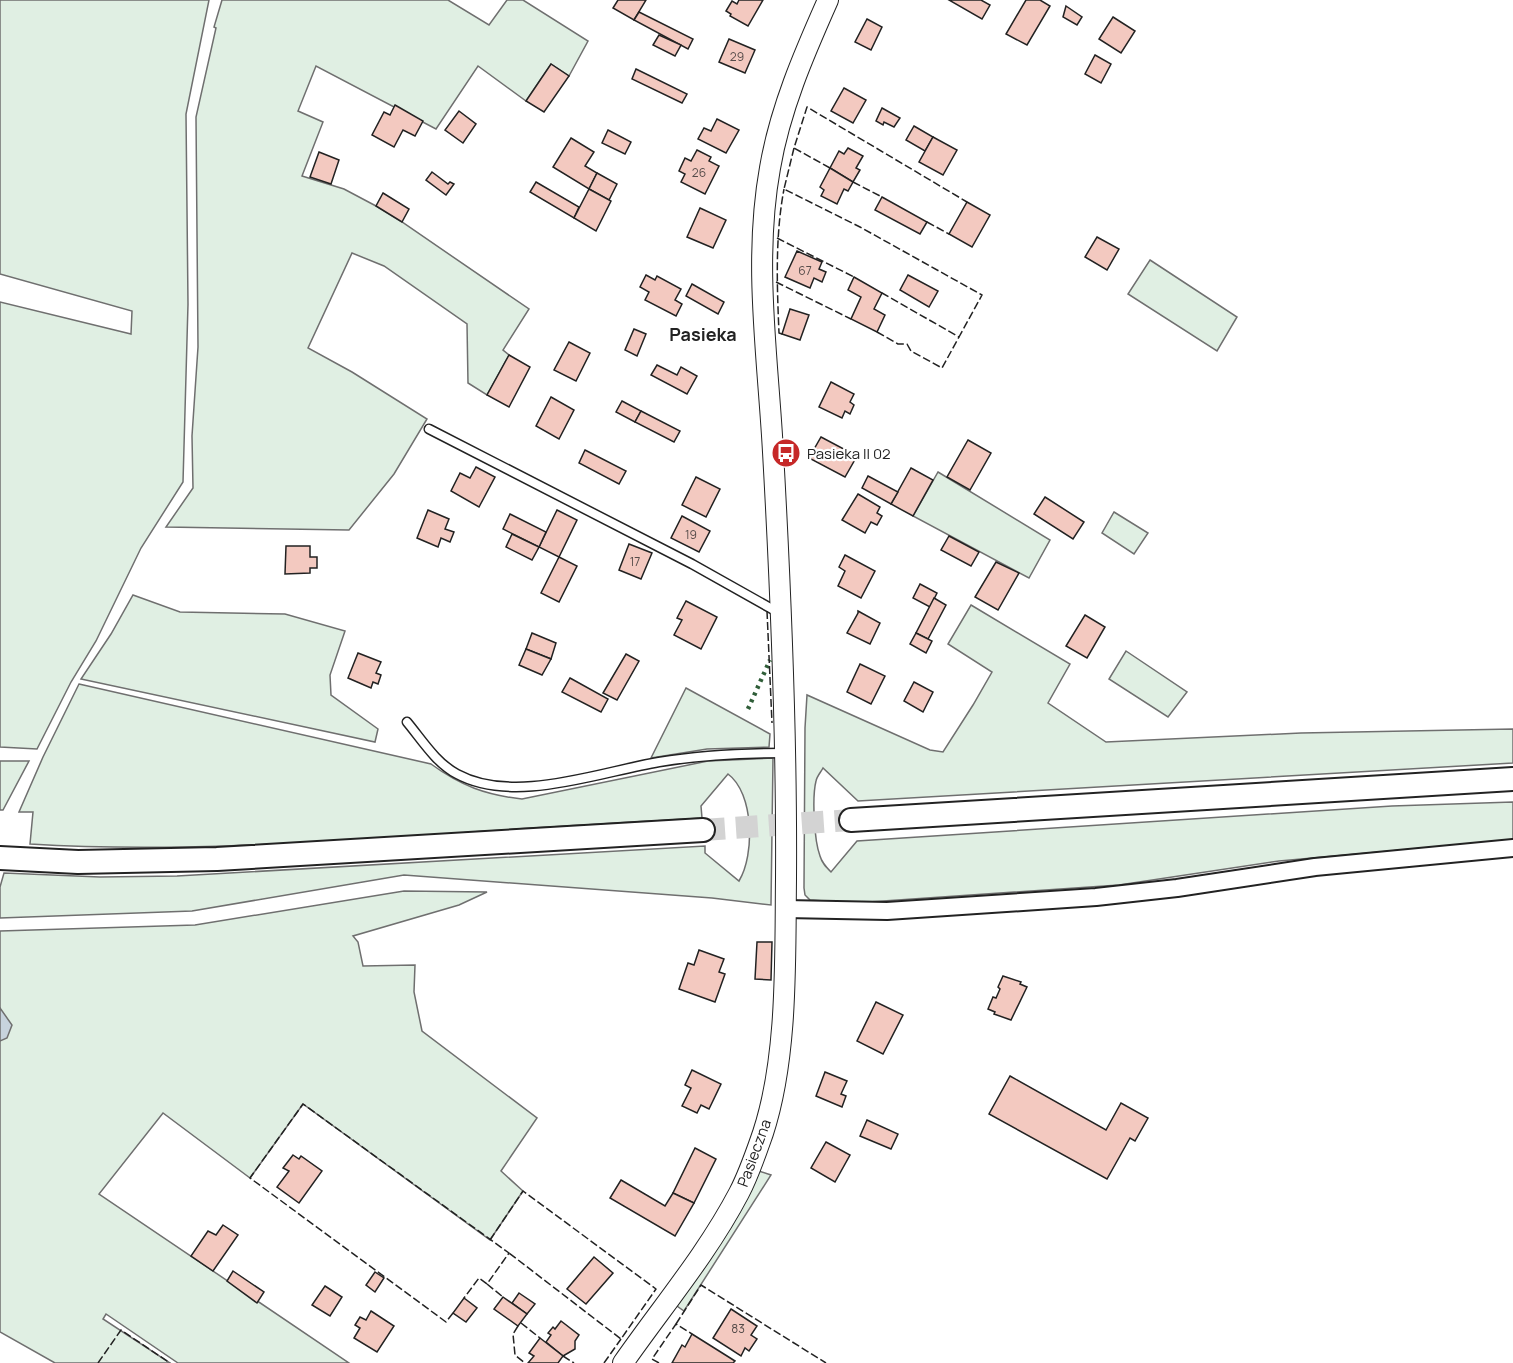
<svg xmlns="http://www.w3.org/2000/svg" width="1513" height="1363" font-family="Manrope,sans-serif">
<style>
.green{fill:#e0efe3;stroke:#6f6f6f;stroke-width:1.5}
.water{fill:#c7d3dd;stroke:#6f6f6f;stroke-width:1.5}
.building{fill:#f3c9c0;stroke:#222;stroke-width:1.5}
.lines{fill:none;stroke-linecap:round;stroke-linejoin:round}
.secondary-tunnel{stroke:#d3d3d3;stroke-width:22;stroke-dasharray:22 11;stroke-linecap:butt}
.service-casing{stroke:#222;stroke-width:11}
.minor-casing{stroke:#222;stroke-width:20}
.tertiary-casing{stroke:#222;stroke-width:22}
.secondary-casing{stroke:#222;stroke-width:26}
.service{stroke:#fff;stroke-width:8}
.minor{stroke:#fff;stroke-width:16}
.tertiary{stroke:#fff;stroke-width:20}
.secondary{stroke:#fff;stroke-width:22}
.hedge{stroke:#2f5e38;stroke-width:4.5;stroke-dasharray:3 4.5;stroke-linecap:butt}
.fence{stroke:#222;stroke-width:1.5;stroke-dasharray:8 3;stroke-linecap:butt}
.labels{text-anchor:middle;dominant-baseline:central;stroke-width:4.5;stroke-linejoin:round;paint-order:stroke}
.number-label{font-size:12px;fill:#564c4a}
.poi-label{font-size:15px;fill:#222;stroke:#fff;text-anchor:start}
.street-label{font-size:15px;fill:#222;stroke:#fff}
.quarter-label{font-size:18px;font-weight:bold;fill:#222;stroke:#fff}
</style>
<rect width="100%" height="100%" fill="#fff"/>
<g class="green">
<path d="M0,0H209L186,114L188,304L183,482L141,548L96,641L71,682L37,749L0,747V302L131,334L132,311L0,274Z"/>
<path d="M222,0H448L489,25L507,0H523L588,41L569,76L551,64L526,101L478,66L436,129L316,66L298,111L323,122L302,176L344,189L376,206L402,222L529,309L503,350L509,355L487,395L468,383L467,324L384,266L352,253L308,348L352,372L427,419L394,474L349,530L166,527L193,488L192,436L198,347L196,117L216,28L214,27Z"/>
<path d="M1150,260L1237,317L1217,351L1128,294Z"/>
<path d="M938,472L1050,540L1029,578L913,516Z"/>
<path d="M1114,512L1148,533L1134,554L1102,533Z"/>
<path d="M133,595L180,612L285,614L345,631L330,675L331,695L378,729L375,742L81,679L111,634Z"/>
<path d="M971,605L1070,664L1048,703L1106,742L1301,733L1513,729V763L858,801L823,768C821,772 817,776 816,781C812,797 814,840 820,856C822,863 826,867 831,872L857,841L1392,806L1513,802V840L1279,861L1119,885L854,903L810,900L805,895L804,888L805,728L807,695L930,750L943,752L973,705L992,672L948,644Z"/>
<path d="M1126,651L1187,692L1168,717L1109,679Z"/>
<path d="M79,684L431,764C461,786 486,795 522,799L708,761L773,758L771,905L712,898L404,875L192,911L0,918V887L4,873L100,877L177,876L705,846V853L739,881C755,855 754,793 728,774L701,806L702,818C622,823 541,827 461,833C318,842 174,853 30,844L33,812H19L43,757Z"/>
<path d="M686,688L770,734L769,747L707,749L651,758Z"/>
<path d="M0,761H29L3,810H0Z"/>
<path d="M404,891L487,892L459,905L353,936L358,942L363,966L415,965L414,992L422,1031L537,1118L501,1171L523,1191L490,1240L303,1104L250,1178L163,1113L99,1194L349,1363H178L106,1314L103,1319L170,1363H55L0,1332V931L195,925Z"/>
<path d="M759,1171L771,1175L684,1311L677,1306L732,1222Z"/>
</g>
<path class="water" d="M0,1008L12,1025L7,1038L0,1041Z"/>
<g class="building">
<path d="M618,0H646L634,20L613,8Z"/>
<path d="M739,0H763L748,26L730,16L731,14L726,11L732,1L737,4Z"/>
<path d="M949,0H981L990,5L982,19Z"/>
<path d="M1026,0H1040L1050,6L1027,45L1006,34Z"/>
<path d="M1066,6L1082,17L1077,25L1063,17Z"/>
<path d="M639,12L693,39L688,49L634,20Z"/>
<path d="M1113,17L1135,31L1121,53L1099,39Z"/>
<path d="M867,19L882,27L871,50L855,42Z"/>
<path d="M659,35L681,45L675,56L653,45Z"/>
<path d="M729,39L755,50L745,73L719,62Z"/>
<path d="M1095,55L1111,64L1101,83L1085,74Z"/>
<path d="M551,64L569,76L544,112L526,101Z"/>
<path d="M636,69L687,94L682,103L632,79Z"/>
<path d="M844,88L866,100L853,123L831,111Z"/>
<path d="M395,105L423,121L415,136L403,130L394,147L372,135L384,112L390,115Z"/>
<path d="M882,108L900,118L894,127L884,122L883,125L876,121Z"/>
<path d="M459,111L476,124L463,143L445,130Z"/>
<path d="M717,119L739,130L726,153L698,139L704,128L711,131Z"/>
<path d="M914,126L933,137L925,151L906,140Z"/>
<path d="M608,130L631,142L625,154L602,143Z"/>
<path d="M933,137L957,150L943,175L919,162Z"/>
<path d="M571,138L594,152L585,166L597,173L589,189L553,167Z"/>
<path d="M848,148L863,156L856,168L860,170L853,182L830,168L839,151L844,154Z"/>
<path d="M697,150L711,157L709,161L719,166L705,194L681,182L685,174L679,171L685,158L691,161Z"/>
<path d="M319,152L339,160L331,184L310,177Z"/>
<path d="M830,168L853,182L848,191L844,189L837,204L821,196L824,190L820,187Z"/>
<path d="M432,172L448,184L450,182L454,184L446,195L426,180Z"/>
<path d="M597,173L617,184L609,200L589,189Z"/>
<path d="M536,182L579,207L574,218L530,192Z"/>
<path d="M589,189L611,201L596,231L574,218Z"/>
<path d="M383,193L409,209L402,222L376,206Z"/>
<path d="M882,197L927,222L920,234L875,210Z"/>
<path d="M967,202L990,215L972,247L949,234Z"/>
<path d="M700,208L726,220L713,248L687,237Z"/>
<path d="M1097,237L1119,249L1107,270L1085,257Z"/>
<path d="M797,251L822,262L819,269L826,272L822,282L814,278L810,288L785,277Z"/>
<path d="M646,275L655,280L657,276L681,289L675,300L682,304L676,316L645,300L649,292L640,287Z"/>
<path d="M908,275L938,291L929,307L900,290Z"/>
<path d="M854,277L882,293L874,309L885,315L877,332L851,319L861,297L848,290Z"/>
<path d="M692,284L724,302L718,314L686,296Z"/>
<path d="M790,309L809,315L800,340L782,334Z"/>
<path d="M634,329L646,334L637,356L625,350Z"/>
<path d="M569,342L590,353L576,381L554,370Z"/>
<path d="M509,355L530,367L509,407L487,395Z"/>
<path d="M657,365L677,375L681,367L697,376L687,394L651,375Z"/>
<path d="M831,382L854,394L850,402L854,405L850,414L845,411L842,418L819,407Z"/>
<path d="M551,397L574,410L559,439L536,426Z"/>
<path d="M622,401L641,411L635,422L616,412Z"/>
<path d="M641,411L680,431L674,442L635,422Z"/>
<path d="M821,437L857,456L845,477L809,458Z"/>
<path d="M968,440L991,453L970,490L947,477Z"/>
<path d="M585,450L626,471L619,484L579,463Z"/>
<path d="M476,467L495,477L479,507L451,491L460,473L470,478Z"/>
<path d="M911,468L933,480L913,516L891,504Z"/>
<path d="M868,476L898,492L891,504L862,488Z"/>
<path d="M696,477L720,489L706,517L682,505Z"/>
<path d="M858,494L880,507L877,513L882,516L877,525L871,522L865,533L842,520Z"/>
<path d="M1045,497L1084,522L1073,539L1034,514Z"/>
<path d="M428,510L449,519L445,529L454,532L450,542L441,538L438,547L417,538Z"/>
<path d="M557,510L577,520L559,557L539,547Z"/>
<path d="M510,514L546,532L539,547L503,529Z"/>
<path d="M682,516L710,531L699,552L671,538Z"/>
<path d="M512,534L539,547L532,560L506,547Z"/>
<path d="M949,536L979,552L971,566L941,550Z"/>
<path d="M629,544L652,553L641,579L619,570Z"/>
<path d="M286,546H310V557H317V568H310V573L285,574Z"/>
<path d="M845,555L875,571L861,598L838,586L845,571L839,567Z"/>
<path d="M559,557L577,566L559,602L541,593Z"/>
<path d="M996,562L1019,573L998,610L975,597Z"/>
<path d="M920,584L937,593L930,607L913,598Z"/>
<path d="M934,598L946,605L928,639L916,633Z"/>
<path d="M686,601L717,617L701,649L674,635L682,620L677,618Z"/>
<path d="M858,611L880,623L870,644L847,633L858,613Z"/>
<path d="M1085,615L1105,627L1087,658L1066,646Z"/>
<path d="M532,633L556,643L551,659L526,649Z"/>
<path d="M916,633L932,641L926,653L910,644Z"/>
<path d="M526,649L551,659L542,675L519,665Z"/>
<path d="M358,653L381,662L376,673L381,675L378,684L373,682L371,688L348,678Z"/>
<path d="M626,654L639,661L617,700L603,693Z"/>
<path d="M860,664L885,676L871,704L847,692Z"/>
<path d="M570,678L608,699L601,712L562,692Z"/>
<path d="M914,682L933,692L923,712L904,701Z"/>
<path d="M757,942H772L771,980L755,979Z"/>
<path d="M699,950L724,959L719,972L725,974L715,1002L679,989L688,963L694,965Z"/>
<path d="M1003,976L1021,982L1020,984L1027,987L1011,1020L994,1014L995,1012L988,1009L993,997L996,998L1000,989L998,987Z"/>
<path d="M876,1002L903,1015L883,1054L857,1041Z"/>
<path d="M692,1070L721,1084L709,1109L701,1105L697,1113L682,1106L691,1088L685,1085Z"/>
<path d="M825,1072L847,1081L841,1094L846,1096L842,1107L816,1096Z"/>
<path d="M1010,1076L1106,1130L1121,1103L1148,1118L1135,1141L1130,1138L1107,1179L989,1114Z"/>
<path d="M867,1120L898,1134L891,1149L860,1136Z"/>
<path d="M826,1142L850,1155L835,1182L811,1168Z"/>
<path d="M695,1148L716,1159L694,1203L673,1193Z"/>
<path d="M293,1155L299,1159L301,1156L322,1171L299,1203L277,1187L289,1171L283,1168Z"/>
<path d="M621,1180L665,1206L673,1193L694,1203L675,1236L610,1198Z"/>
<path d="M223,1225L238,1235L213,1271L191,1256L208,1231L216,1235Z"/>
<path d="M594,1257L613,1273L586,1304L567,1289Z"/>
<path d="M233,1271L264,1292L257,1303L227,1281Z"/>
<path d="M375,1272L384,1278L375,1292L366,1285Z"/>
<path d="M325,1286L342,1297L330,1316L312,1305Z"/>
<path d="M519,1293L535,1304L527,1314L512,1303Z"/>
<path d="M503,1297L527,1314L518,1326L494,1309Z"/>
<path d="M464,1298L477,1308L466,1322L453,1313Z"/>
<path d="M731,1309L757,1326L751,1335L757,1339L749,1351L745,1348L741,1356L713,1338Z"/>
<path d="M371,1311L394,1326L377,1352L354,1338L360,1328L355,1325L360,1317L366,1320Z"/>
<path d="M561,1321L579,1335L575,1341V1349L563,1356L546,1342L551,1335L548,1333L553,1327L555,1329Z"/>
<path d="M692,1334L735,1361L733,1363H672L682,1345L685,1347Z"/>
<path d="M540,1338L563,1356L558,1363H528L534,1356L529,1353Z"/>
</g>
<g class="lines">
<path class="secondary-tunnel" d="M703,830L851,820"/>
<g class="service-casing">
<g id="service">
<path d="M429,429L692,564L781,614"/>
<path d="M407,722C422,740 436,763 457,774C514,805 599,772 659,762C701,755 743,753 786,753"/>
</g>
</g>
<g class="minor-casing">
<path id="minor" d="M786,909L887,911L1096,897L1177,888L1315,867L1513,848"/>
</g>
<g class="tertiary-casing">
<path id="tertiary" d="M623,1363C662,1307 707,1254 739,1193C749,1174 756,1153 763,1133C788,1057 785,959 786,879C787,736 781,594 773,452C768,358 753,262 770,168C780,109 804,54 828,0"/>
</g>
<g class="secondary-casing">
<g id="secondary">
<path d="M851,820L1513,779"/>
<path d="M0,858L78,862L217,859L703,830"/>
</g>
</g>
<use href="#service" class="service"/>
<use href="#minor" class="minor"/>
<use href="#tertiary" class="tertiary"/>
<use href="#secondary" class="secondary"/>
<path class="hedge" d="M748,709L770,660"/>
<g class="fence">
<path d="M794,148L784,189L860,227L982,295L959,337L882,293"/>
<path d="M830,168L794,148L807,107L967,202"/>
<path d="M853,182L882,197"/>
<path d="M927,222L949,234"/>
<path d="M777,238L854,277"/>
<path d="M776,282L851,319"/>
<path d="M877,332L898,344H907L911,351L942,368L959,337"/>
<path d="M782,334L779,333C777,285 775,237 784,189"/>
<path d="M767,611L772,723"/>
<path d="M490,1240L523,1191L656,1289L621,1339L509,1253"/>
<path d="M487,1284L503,1297"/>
<path d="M453,1313L446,1322L250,1178L303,1104L509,1253L487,1284L479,1278L464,1298"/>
<path d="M521,1323L540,1338"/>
<path d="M676,1324L701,1285L826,1363"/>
<path d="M518,1326L513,1334L515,1355L525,1363"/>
<path d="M563,1356L574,1363"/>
<path d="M98,1363L121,1330L170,1363"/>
<path d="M604,1363L621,1339"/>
<path d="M659,1363L652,1359L676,1324L692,1334"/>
</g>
</g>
<defs>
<g id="bus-disc" transform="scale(1.5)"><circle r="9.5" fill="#c62828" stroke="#fff"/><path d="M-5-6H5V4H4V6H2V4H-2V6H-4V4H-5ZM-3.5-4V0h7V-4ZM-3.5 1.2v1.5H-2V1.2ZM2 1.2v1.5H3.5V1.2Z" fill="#fff"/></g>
</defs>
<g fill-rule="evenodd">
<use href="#bus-disc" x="786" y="453"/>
</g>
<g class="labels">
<g class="number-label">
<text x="737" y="56">29</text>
<text x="699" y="172">26</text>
<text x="805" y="270">67</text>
<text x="691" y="534">19</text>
<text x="635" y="561">17</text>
<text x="738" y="1328">83</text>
</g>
<g class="poi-label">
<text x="807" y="453">Pasieka II 02</text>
</g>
<g class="street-label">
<text transform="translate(754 1153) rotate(-70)">Pasieczna</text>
</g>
<g class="quarter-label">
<text x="703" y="334">Pasieka</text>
</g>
</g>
</svg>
